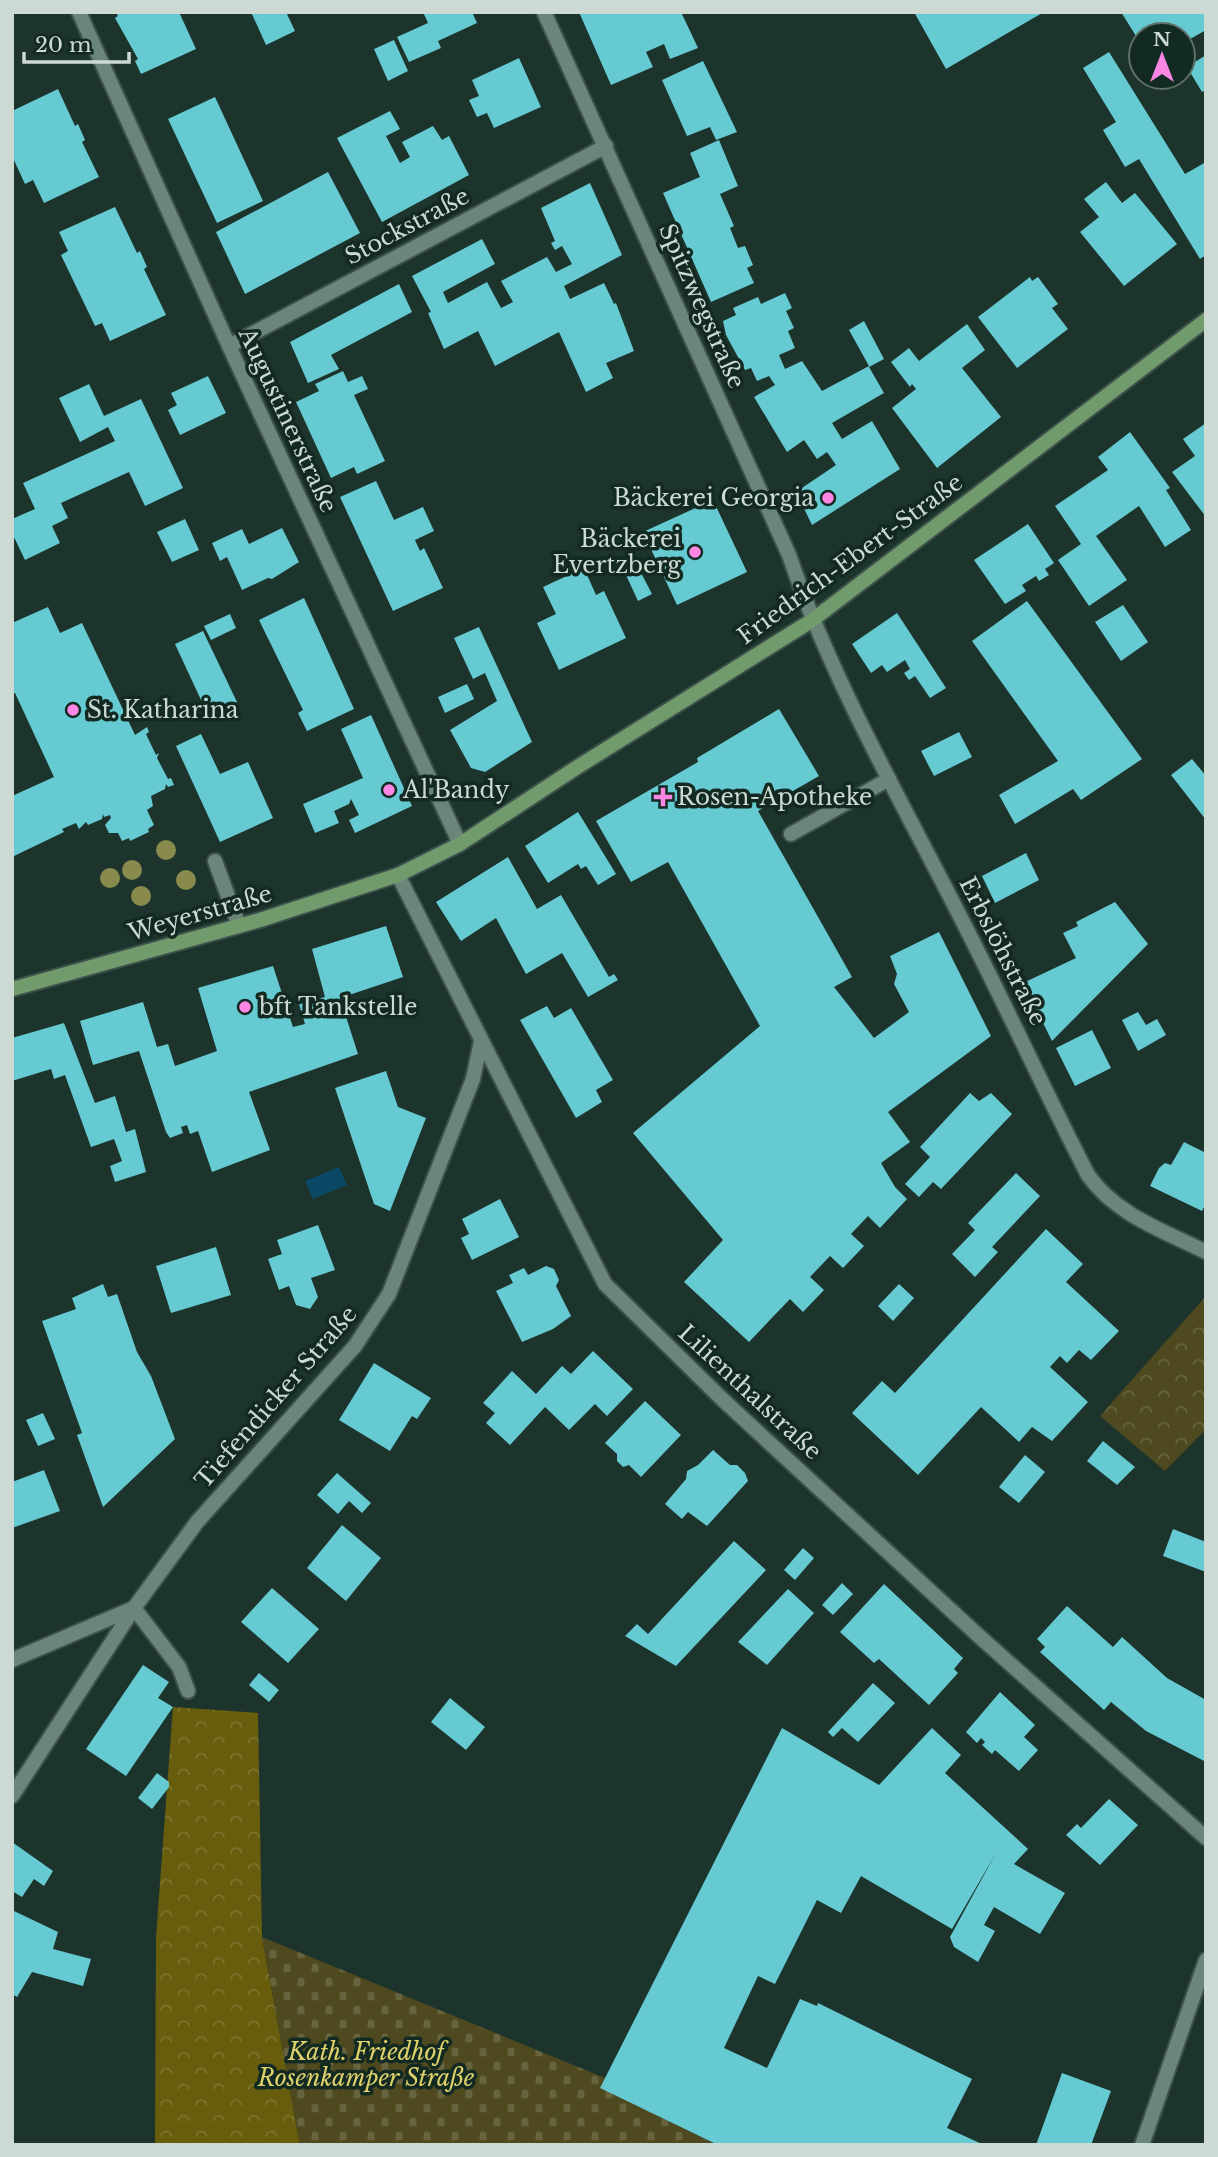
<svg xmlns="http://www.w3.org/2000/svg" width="1218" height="2157" font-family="'Libre Baskerville',serif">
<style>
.forest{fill:url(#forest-crowns)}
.cemetery{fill:url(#cemetery-stones)}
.park{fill:url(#park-crowns)}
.water{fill:#0b4865}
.building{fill:#66cad2}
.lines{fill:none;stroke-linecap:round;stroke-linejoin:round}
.lane-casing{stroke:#3d514a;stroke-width:18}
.street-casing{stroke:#3d514a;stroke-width:18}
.secondary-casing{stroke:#3d514a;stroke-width:18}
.lane{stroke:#6b857a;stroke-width:14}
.street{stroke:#6b857a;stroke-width:14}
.secondary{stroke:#729b6d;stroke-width:14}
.tree{fill:#888a4e}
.poi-dot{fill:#fc86e3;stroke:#132a22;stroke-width:2.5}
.labels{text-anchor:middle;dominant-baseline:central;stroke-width:7;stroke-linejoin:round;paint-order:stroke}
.street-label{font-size:23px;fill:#cddad4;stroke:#132a22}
.poi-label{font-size:23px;fill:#cddad4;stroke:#132a22;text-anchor:start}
.park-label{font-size:23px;font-style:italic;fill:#dfd16a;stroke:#132a22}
</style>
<defs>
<pattern id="forest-crowns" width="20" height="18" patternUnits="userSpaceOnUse" patternTransform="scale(1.75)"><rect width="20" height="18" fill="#685d0c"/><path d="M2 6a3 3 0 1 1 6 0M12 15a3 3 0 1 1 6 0" fill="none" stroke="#7c742e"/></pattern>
<pattern id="cemetery-stones" width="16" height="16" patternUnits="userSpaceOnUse" patternTransform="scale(1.75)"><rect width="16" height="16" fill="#4f491f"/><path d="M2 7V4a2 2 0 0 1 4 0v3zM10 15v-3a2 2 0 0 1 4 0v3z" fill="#67633f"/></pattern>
<pattern id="park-crowns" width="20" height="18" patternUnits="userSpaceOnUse" patternTransform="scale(1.75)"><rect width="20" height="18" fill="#4f491f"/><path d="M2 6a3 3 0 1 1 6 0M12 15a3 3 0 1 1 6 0" fill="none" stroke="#67633f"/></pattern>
</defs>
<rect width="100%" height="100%" fill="#1d342c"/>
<path class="forest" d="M173,1707L258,1713L262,1937L300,2145H155L156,1937Z"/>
<path class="cemetery" d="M262,1937L605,2078L601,2088L717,2145H300Z"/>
<path class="park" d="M1206,1296V1429L1165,1471L1100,1416Z"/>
<path class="water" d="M339,1167L347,1185L313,1199L305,1181Z"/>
<g class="building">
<path d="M116,12H179L196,49L141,74L135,61L138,59L115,18L118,16Z"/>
<path d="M251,12H286L295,31L266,45Z"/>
<path d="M423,12H472L477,23L438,41L441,48L409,62L397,37L428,23Z"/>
<path d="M579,12H681L698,48L670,59L664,44L646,52L653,67L611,85Z"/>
<path d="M914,12H1044L946,69Z"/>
<path d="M1121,12H1206V30L1183,43V35H1141V44Z"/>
<path d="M394,40L408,71L388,81L374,49Z"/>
<path d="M1109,52L1185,174L1206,162V255L1200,259L1139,159L1125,167L1103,130L1116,122L1083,68Z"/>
<path d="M1206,55V90L1202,92L1187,67Z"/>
<path d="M519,58L541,107L494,128L487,113L477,117L469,100L479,96L472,80Z"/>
<path d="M703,61L737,132L716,140L710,127L687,136L662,80Z"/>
<path d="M58,89L75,126L78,124L85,140L82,142L99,177L44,203L33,180L25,184L12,156V111Z"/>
<path d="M215,97L263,201L217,223L168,119Z"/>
<path d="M390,111L400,129L386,136L400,163L410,157L402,142L433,126L442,140L449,136L469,175L382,222L337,138Z"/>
<path d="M719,140L738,186L720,194L734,226L730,228L738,248L745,246L753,265L747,268L754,283L711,302L663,193L700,177L690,153Z"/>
<path d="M328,172L360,233L245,294L216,232Z"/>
<path d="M1106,182L1122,203L1135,193L1177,244L1124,286L1080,232L1099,217L1084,199Z"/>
<path d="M590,183L622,255L564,286L570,299L604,283L614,304L616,303L634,351L606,363L613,378L586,392L559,332L495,366L478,331L444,349L428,313L431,312L412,276L482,239L495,264L443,292L448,303L487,282L501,308L513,302L501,281L547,257L556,272L572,264L562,246L555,250L551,243L555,241L541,208Z"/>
<path d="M115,207L137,253L140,251L147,267L144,269L166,315L110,341L102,323L95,326L61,255L68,251L59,232Z"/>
<path d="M1030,277L1032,281L1038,277L1058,304L1052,308L1068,329L1017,368L978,317Z"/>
<path d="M399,284L412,312L331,355L339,369L308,383L290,342Z"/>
<path d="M785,293L792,308L786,311L794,328L788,331L795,348L779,355L785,369L802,361L822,391L869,366L849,330L864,321L884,359L869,367L884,393L832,423L842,439L872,421L900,469L812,525L796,492L836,465L827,452L817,459L804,440L787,452L754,397L775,385L769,376L757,381L751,368L745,370L726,335L723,321L736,315L733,308L758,297L761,304Z"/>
<path d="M967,324L985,350L962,368L1001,417L937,468L892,408L916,389L912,384L910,387L891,362L909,348L919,361Z"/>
<path d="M343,371L348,382L362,376L368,389L354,395L385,461L357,474L354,467L331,478L296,402L319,391L315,384Z"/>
<path d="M208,376L226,413L180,435L168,410L177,405L171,393Z"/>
<path d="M89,384L104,416L141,399L183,488L145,506L129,472L61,503L68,518L52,526L60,543L25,560L12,533V519L35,509L23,483L115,441L108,427L80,442L59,398Z"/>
<path d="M1206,423V517L1172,472L1195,456L1183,439Z"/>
<path d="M1130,432L1170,488L1166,490L1191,530L1165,547L1139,506L1096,536L1127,580L1089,606L1058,560L1081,544L1055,506L1108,470L1098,457Z"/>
<path d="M376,481L394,520L423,507L434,531L415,540L420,551L424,548L443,588L393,611L340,497Z"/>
<path d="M713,500L747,572L677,605L643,532Z"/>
<path d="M185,519L199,550L172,562L157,532Z"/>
<path d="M1028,524L1054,563L1045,569L1049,575L1039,581L1036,576L1022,585L1026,591L1005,604L974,560Z"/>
<path d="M282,528L299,562L272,579L268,578L242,590L227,557L220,561L212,543L242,529L249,544Z"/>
<path d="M584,568L596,595L604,591L626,638L559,670L537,623L556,614L543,587Z"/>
<path d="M639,569L652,594L638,601L626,575Z"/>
<path d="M304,598L354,709L307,731L298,713L303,710L259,620Z"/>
<path d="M1027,601L1142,759L1081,800L1073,789L1015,824L999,795L1058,761L972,641Z"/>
<path d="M1123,605L1148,642L1121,661L1095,622Z"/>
<path d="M48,607L60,633L82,623L135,735L147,727L149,732L146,734L156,755L159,753L157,758L168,779L171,778L174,785L168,787L166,784L165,789L151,796L153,806L147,810L154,825L148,829L149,832L130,841L129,838L122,841L118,833H109L105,825L111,818L110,815L104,817L103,814L102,819L88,825L86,822L79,829L76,823L62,829L64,832L12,857V796L54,777L15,693L12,694V623Z"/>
<path d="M897,613L946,688L930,698L915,676L909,680L904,673L910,669L905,660L887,672L882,665L871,673L852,644Z"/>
<path d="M230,614L236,628L211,640L204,626Z"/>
<path d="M479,627L532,742L485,772L471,768L450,730L497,701L485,673L473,679L454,638Z"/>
<path d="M203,631L237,702L208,715L175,644Z"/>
<path d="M467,684L474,699L445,713L438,697Z"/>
<path d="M779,709L819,776L758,811L852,977L834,987L874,1038L909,1012L894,984L897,974L890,956L939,932L991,1036L888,1112L910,1142L881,1163L895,1187L907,1199L880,1228L868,1216L851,1234L864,1246L843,1268L830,1256L810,1277L824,1290L803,1312L790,1299L749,1342L684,1282L723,1240L633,1133L760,1026L668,862L631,882L596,821L698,762L697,758Z"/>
<path d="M371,715L412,806L355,833L349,820L359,815L351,799L349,804L334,811L339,823L315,833L303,804L363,778L341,729Z"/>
<path d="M959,732L972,757L934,776L921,751Z"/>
<path d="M201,734L220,774L248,762L273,818L220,842L176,746Z"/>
<path d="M1192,759L1206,776V820L1171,775Z"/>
<path d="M578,812L616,874L598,885L586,866L581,869L578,864L548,883L525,846Z"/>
<path d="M1026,853L1039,880L995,903L982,876Z"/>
<path d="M508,857L537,909L561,895L609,977L614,974L618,980L588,997L562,953L526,974L496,918L461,941L436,902Z"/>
<path d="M1115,902L1148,944L1052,1041L1023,983L1076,958L1063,933L1078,926L1076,922Z"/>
<path d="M386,926L403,977L340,998L358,1054L249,1092L270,1150L212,1172L198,1131L190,1134L187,1125L181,1127L183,1133L170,1138L166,1132L139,1051L93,1065L80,1021L143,1002L157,1047L168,1044L175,1066L217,1051L198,988L273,966L293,1027L305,1024L299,1004L325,997L312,949Z"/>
<path d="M547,1006L554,1018L571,1008L613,1080L596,1090L602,1102L576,1118L520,1020Z"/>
<path d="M1138,1012L1146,1025L1157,1019L1166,1035L1138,1051L1122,1020Z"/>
<path d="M64,1023L95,1103L115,1096L126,1132L135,1129L146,1172L115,1182L110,1166L122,1161L114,1139L91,1147L65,1075L54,1079L51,1069L12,1081V1038Z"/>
<path d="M1092,1030L1111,1068L1075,1086L1056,1048Z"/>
<path d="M386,1071L398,1107L426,1118L390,1211L374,1204L335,1088Z"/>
<path d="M970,1093L979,1101L991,1093L1012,1114L941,1189L933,1182L919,1197L905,1184L930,1157L920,1147Z"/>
<path d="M1184,1142L1206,1153V1203L1202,1211L1150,1186L1159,1168L1165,1163L1171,1165Z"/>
<path d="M1016,1173L1040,1196L992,1247L998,1252L975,1277L952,1254L975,1230L968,1223Z"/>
<path d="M500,1199L519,1237L472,1260L461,1238L469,1234L462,1219Z"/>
<path d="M318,1225L335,1270L311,1278L318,1297L310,1309L296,1305L289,1286L279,1290L268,1259L282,1254L277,1240Z"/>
<path d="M1046,1229L1083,1264L1066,1282L1119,1331L1091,1360L1079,1350L1067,1363L1060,1356L1050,1367L1088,1402L1052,1441L1032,1427L1019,1442L981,1407L918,1475L852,1413L882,1381L895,1393Z"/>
<path d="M216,1247L231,1295L171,1313L156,1266Z"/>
<path d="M546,1266L554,1269L559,1280L556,1286L571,1316L553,1329L522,1342L496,1291L513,1283L509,1275L524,1268L528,1275Z"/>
<path d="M103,1284L108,1297L117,1294L137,1352L151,1376L175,1439L103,1507L77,1435L82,1433L42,1321L76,1309L72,1298Z"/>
<path d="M899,1284L914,1298L893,1321L878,1306Z"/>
<path d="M593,1351L633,1389L607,1416L595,1404L569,1430L545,1407L510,1445L486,1423L495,1413L483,1403L512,1371L536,1394L562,1366L571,1374Z"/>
<path d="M374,1363L431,1398L417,1419L412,1416L390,1451L339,1420Z"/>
<path d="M645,1401L681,1435L641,1477L629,1465L623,1467L617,1461V1454L605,1443Z"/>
<path d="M43,1413L55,1439L38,1446L26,1420Z"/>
<path d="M1103,1441L1135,1467L1117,1485L1087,1461Z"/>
<path d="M713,1450L730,1465H737L745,1473L748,1481L707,1526L688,1512L682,1519L665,1504L686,1479L687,1471L698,1465Z"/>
<path d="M1025,1455L1045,1472L1019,1503L999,1487Z"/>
<path d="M44,1470L60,1511L12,1528V1482Z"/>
<path d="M337,1473L371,1503L362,1513L349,1501L338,1514L317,1495Z"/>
<path d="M342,1525L381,1558L346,1601L307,1568Z"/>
<path d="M1173,1529L1206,1542V1572L1163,1556Z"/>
<path d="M734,1541L766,1570L676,1666L625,1636L637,1624L648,1634Z"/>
<path d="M803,1548L814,1558L795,1580L784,1570Z"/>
<path d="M842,1583L853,1594L833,1615L822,1605Z"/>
<path d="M884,1584L963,1658L954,1669L958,1673L929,1705L879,1659L874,1663L840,1632Z"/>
<path d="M272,1588L319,1629L288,1663L241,1622Z"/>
<path d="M788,1589L814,1613L767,1665L738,1642Z"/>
<path d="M1067,1606L1113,1647L1122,1637L1167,1678L1206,1700V1762L1146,1731L1111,1702L1104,1710L1040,1652L1045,1647L1037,1639Z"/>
<path d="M143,1665L169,1682L158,1698L173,1707L126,1776L86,1749Z"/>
<path d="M259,1673L279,1690L269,1702L249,1685Z"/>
<path d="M873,1683L895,1703L858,1742L842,1728L833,1737L828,1732Z"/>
<path d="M1000,1692L1035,1725L1024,1737L1038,1750L1019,1771L995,1750L992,1754L982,1745L985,1742L981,1738L977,1743L966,1732Z"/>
<path d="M450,1698L485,1727L466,1750L431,1722Z"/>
<path d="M782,1728L879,1785L932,1728L961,1755L945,1773L1028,1849L1014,1864L1065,1893L1040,1934L994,1907L984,1925L995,1931L978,1962L954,1947L950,1937L996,1853L952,1929L861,1876L841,1913L817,1900L775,1984L758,1976L724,2048L767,2068L800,1999L817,2006L818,2003L972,2079L947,2128L984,2145H718L600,2088Z"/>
<path d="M157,1773L169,1782V1787L152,1809L138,1798Z"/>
<path d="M1109,1799L1138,1825L1100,1865L1066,1835L1077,1824L1081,1828Z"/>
<path d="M12,1842L53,1871L44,1886L34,1879L22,1897L12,1891Z"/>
<path d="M14,1911L58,1932L53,1949L91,1959L83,1986L32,1972L17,1997L12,1994Z"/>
<path d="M1062,2073L1111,2091L1091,2145H1036Z"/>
</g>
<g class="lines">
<g class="lane-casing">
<g id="lane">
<path d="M791,834L889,779"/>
<path d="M215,861L239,926"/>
<path d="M134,1608L179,1667L188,1691"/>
</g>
</g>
<g class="street-casing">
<g id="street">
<path d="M79,12L229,346L460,844"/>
<path d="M544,12L789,555C834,686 904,805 966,928C1008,1010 1046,1094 1088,1175C1116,1215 1164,1231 1206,1252"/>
<path d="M229,346L606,146"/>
<path d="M398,875L605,1284L722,1399L980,1637L1206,1838"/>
<path d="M12,1660L134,1608"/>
<path d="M12,1796L134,1608L197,1522L355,1346L389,1294L473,1079L481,1041"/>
<path d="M1142,2145L1206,1960"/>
</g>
</g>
<g class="secondary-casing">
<path id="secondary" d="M12,989L260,920L398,875L460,844L579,766L811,621L1206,320"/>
</g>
<use href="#lane" class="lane"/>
<use href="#street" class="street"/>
<use href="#secondary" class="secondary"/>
</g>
<g class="tree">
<circle cx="166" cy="850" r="10"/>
<circle cx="132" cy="870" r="10"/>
<circle cx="110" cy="878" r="10"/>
<circle cx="186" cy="880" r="10"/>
<circle cx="141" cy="896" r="10"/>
</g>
<g class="poi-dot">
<circle cx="828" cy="498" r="7"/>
<circle cx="695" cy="552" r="7"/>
<circle cx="73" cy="710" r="7"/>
<circle cx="389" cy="790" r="7"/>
<path d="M659.5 786.5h7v7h7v7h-7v7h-7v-7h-7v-7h7z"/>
<circle cx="245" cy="1007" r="7"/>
</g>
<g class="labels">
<g class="street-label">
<text transform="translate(407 226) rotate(-28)">Stockstraße</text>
<text transform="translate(702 306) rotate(66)">Spitzwegstraße</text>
<text transform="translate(288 420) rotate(65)">Augustinerstraße</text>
<text transform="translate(850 559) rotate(-36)">Friedrich-Ebert-Straße</text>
<text transform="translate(200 913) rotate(-16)">Weyerstraße</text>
<text transform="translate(1003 951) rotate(63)">Erbslöhstraße</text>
<text transform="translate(750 1392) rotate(43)">Lilienthalstraße</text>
<text transform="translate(276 1397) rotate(-49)">Tiefendicker Straße</text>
</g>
<g class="poi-label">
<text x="814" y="498" text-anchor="end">Bäckerei Georgia</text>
<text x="681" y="539" text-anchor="end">Bäckerei<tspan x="681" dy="26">Evertzberg</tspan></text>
<text x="87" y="710">St. Katharina</text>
<text x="403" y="790">Al'Bandy</text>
<text x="677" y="797">Rosen-Apotheke</text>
<text x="259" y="1007">bft Tankstelle</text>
</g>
<g class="park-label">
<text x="366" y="2052">Kath. Friedhof<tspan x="366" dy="26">Rosenkamper Straße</tspan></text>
</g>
</g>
<rect width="1218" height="2157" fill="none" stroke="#cddad4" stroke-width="28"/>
<g transform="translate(1162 56)"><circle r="33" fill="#132a22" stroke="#5d7069" stroke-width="2"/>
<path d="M0-5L12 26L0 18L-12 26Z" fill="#fc86e3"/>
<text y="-10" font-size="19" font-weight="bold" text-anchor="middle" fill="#cddad4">N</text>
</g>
<path d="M24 52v10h105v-10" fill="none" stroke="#cddad4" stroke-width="3.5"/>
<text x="35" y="52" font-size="21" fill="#cddad4" stroke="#132a22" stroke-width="5" paint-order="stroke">20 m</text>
</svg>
